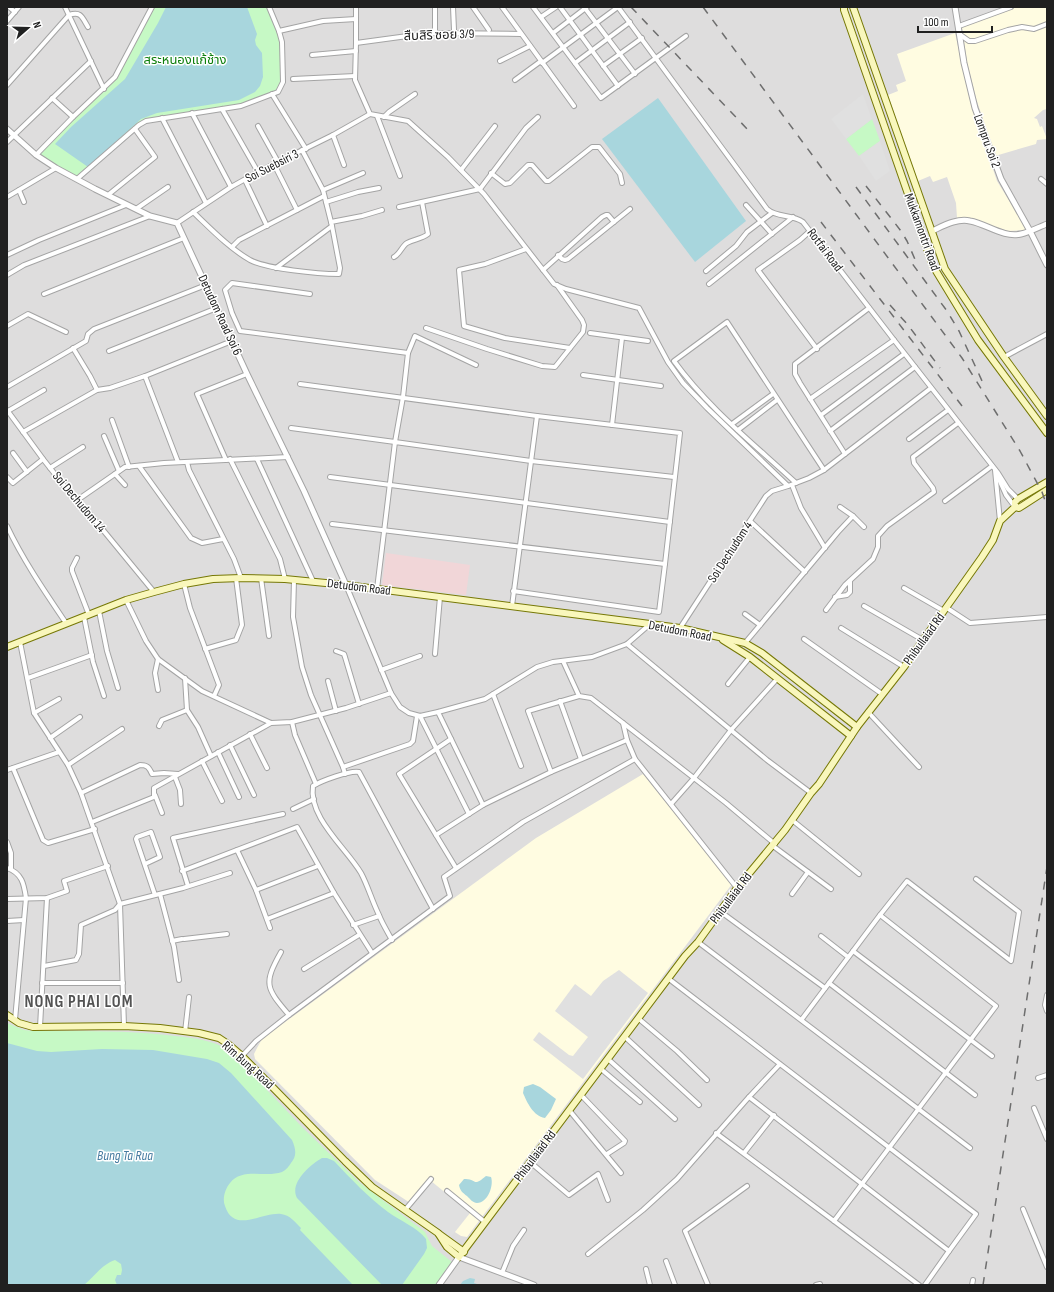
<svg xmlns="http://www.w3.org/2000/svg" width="1054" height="1292" font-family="'Sofia Sans Condensed','Noto Sans Thai',sans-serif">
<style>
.residential{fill:#dedddd}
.commercial{fill:#f1d6d8}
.education{fill:#fffce1}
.park{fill:#c6f9c5}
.parking{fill:#e0e0e0}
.water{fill:#a8d6dd}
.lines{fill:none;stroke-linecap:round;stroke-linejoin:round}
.minor-casing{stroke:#a4a4a4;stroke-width:6}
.tertiary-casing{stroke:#a4a4a4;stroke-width:7}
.secondary-casing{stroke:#767806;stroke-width:8}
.minor{stroke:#fff;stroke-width:4}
.tertiary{stroke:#fff;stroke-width:5}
.secondary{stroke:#f9f7bc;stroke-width:6}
.rail{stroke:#6e6e6e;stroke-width:1.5;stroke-dasharray:8 8;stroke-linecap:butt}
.labels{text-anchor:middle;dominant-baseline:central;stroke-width:3;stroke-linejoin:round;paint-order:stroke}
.street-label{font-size:13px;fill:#202020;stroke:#fff}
.park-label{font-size:13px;fill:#0e7f0d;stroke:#fff}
.water-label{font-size:14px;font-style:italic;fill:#467ba0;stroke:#fff}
.district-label{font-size:17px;font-weight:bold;letter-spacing:1px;fill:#535353;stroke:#fff}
</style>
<rect width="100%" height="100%" fill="#f0ece7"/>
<rect class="residential" x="7" y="7" width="1040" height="1278"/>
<path class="commercial" d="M386,553L470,565L466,595L382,585Z"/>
<g class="education">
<path d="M1014,7H1047V109L1043,110L1034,118L1037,119L1040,127L1042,126L1047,139L1037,140L1036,144L995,156L976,98L967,62L962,27L1005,12Z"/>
<path d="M955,33L971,105L997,181L1027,230L1008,231L968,218H957L956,203L947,177L933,182L930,176L918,181L888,95L898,91L896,85L906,81L897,54Z"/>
<path d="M643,774L732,884L467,1237L461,1236L375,1180L255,1059L254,1054L257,1048L262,1039L536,838Z"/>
</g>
<g class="park">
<path d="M152,7H269L282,42L283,82L278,92L241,106L157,119L139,125L77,179L36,155L115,77Z"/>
<path d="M872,119L880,141L859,156L846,139Z"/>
<path d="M7,1023L24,1030L34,1031C82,1031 127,1030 175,1036C195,1038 213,1040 230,1051L303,1128L360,1183L425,1232L432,1246L452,1262L435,1285H7Z"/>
</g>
<g class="parking">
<path d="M863,94L872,119L846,139L831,119Z"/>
<path d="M880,141L890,171L876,181L859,156Z"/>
<path d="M619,970L648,993L583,1079L533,1040L539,1032L569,1055L573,1056L588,1037L555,1011L575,984L591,996L603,981Z"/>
<path d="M431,1181L470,1213L451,1237L409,1209Z"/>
</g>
<g class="water">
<path d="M166,7H247L257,34L255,40L256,45L262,53L263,77L260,86L255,92L239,100L157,113L141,119L88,167L55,144L71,127L125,79L158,23Z"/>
<path d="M658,98L746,221L695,262L602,139Z"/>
<path d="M7,1043L37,1051L51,1052L102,1049L153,1050L207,1059L219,1063L231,1073L292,1140C296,1149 297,1156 291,1163C289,1166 286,1170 282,1172C266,1178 242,1167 230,1183C225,1189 222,1199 225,1206C234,1234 262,1212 281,1214C290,1215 295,1222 301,1228L300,1230L353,1285H117L115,1280L117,1275H121L122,1270L121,1264L115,1260C101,1265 95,1276 84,1285H7Z"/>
<path d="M533,1084L540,1087L556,1099L551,1110L545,1118C533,1116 527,1102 523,1093L524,1087Z"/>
<path d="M322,1158H327L334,1161C351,1179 368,1197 388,1212C400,1221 417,1227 426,1239L427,1248L424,1254L402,1285H382L297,1198C289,1183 310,1165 322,1158Z"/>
<path d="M486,1176L491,1177C494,1185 488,1203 477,1203C473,1203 470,1199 467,1196C463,1193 460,1191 459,1185L464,1179C477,1178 472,1188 486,1176Z"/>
<path d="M470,1278L475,1279L474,1283L480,1285H460L463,1281Z"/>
</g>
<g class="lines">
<g class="minor-casing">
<g id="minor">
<path d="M9,7L15,12"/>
<path d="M65,7L104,89"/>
<path d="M356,7V43L355,80L370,114L408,121L448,157L484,194L554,284L566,289L639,308L668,362L683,383L707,408L788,486L809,478L824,470L931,388"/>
<path d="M453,7L454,30"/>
<path d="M473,7L489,30"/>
<path d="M502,7L574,106"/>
<path d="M533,7L601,98L686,36"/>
<path d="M560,7L618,86"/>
<path d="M584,7L635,74"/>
<path d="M618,7L767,209C777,218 792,214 803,222L894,340L998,473L1008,489L1018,499"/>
<path d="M541,17L556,7"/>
<path d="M7,21L19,7"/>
<path d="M959,26L1011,7"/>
<path d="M279,31L323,21L356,19"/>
<path d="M435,33V7"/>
<path d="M553,33L587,7"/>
<path d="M959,34L969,41H975L1008,30L1022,27L1034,29L1047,24"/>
<path d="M356,43L415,35L435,33L521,34"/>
<path d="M312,55L356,51"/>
<path d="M500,61L530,46"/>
<path d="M542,63L618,7"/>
<path d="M575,63L630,22"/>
<path d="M603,66L642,38"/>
<path d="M293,79L355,76"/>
<path d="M515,80L541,61"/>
<path d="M7,85L69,15C81,11 82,17 88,27"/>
<path d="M272,94L306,149"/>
<path d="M52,98L73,117"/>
<path d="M222,109L258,172"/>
<path d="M192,113L231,187"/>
<path d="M377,116L400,176"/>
<path d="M384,117L389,112L415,94"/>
<path d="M162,118L206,203"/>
<path d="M258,126L278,162"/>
<path d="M333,135L344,165"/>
<path d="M7,142L91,61"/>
<path d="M36,155L73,117L115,77L152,7"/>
<path d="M274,164L297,210"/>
<path d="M461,170L495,126"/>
<path d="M491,173L505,184L510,183L528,165H532L546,181H549L592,147H599L620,174L622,183"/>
<path d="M77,179L139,125L146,121L241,106L278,92L283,82L282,42L279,31L269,7"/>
<path d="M1041,179L1047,184"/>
<path d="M245,180L267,226"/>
<path d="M19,190L24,202"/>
<path d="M323,190L363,173"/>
<path d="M108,195L155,157L135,129"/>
<path d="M7,197L56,168"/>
<path d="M326,202L358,192L379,188"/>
<path d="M746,205L772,234"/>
<path d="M399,207L480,189L526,128L538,117"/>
<path d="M136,209L168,187"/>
<path d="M193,212C211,229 229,248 250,260C267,269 318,274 339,274L340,268L332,226L323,190L302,150"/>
<path d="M331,222L362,216L382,210"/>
<path d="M177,223L231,187L258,172L333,135L370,114"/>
<path d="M810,231L800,240L758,270L817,349"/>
<path d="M232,247L239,240L324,196"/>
<path d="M526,249L485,264L459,270L464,326L505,338L570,348"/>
<path d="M7,255L39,240L126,205"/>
<path d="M558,255L562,259L565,260L568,259L630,209"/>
<path d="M394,257C400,254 402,246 407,243C414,239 422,239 428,234L422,202"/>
<path d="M276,268L332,226"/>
<path d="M543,270L602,217L606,215H608L614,222"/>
<path d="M706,271L736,246L747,232L772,213"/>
<path d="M7,275L24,265L150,216"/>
<path d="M709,284L793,217"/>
<path d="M44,294L184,238"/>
<path d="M7,326L28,314L66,332"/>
<path d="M426,328L487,349L542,366L555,367L583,332L584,325L582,320L557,285"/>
<path d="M590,333L648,341"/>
<path d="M73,348L90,376L97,390"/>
<path d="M109,351L217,308"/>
<path d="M408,353L415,336L476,365"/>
<path d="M1004,357L1047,334"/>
<path d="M583,375L661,386"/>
<path d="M145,376L178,462"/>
<path d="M300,384L537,416L680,433L665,564L659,612L513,591"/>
<path d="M7,387L86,341L88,334L94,329L206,285"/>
<path d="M810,399L894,340"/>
<path d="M7,410L43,459L76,501L89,513L154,592"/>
<path d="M8,411L44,390"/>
<path d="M821,415L904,354"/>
<path d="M112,420L129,467"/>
<path d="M732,424L773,394"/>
<path d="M612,425L622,338"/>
<path d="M291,428L395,442L403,397L408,353L240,331L232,313L225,290L232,283L310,294"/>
<path d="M738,430L777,400"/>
<path d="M830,431L915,367"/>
<path d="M23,432L97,390L110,388L145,376L232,341"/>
<path d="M104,436L119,471"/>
<path d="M909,439L948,410"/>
<path d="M13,453L27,472"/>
<path d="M845,454L800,383L795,374V364L869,308"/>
<path d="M230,459L280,559L285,579"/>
<path d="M257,459L313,581"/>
<path d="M226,460L197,394L247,374"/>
<path d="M187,462L189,470L234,559L241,578"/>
<path d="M139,466L191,538L202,543L223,539"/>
<path d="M50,468L83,447"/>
<path d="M995,470L1000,521"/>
<path d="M115,474L125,485"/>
<path d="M7,477L13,483L43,459"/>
<path d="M330,477L670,522"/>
<path d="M998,477L1006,495L1015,507"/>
<path d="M796,483C754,444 708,408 674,361L727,322L824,470"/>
<path d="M792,485L801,508L825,548"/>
<path d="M76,501L125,467L164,463L288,457"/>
<path d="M945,501L992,466"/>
<path d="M840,507L853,516L864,527"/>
<path d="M750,521L805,572"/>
<path d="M332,524L665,564"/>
<path d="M7,526C23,560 45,592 66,623"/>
<path d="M77,558L72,568V571L89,615"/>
<path d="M261,578L269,636"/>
<path d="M294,580L293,617L302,667L311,695L343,767L345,774"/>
<path d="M184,584L190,608L219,685L214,696"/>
<path d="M346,585L391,693L400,707L409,713L420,716L438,712L485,699L537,667L553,662L592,657L627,644L650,624"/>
<path d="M904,588L944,611"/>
<path d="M377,589L395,442L531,461L674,477"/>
<path d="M835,597L847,595L850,592V581"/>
<path d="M126,600L146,641L158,659L202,691L271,723L292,722L346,708L391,693"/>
<path d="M512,606L537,416"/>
<path d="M864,606L923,640"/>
<path d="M947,608L970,623L1047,617"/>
<path d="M826,610L845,585L873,559L878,547V536L887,526L934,492L933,488L914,463L913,457L958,423"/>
<path d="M99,611L107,651L118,688"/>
<path d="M745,614L760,625"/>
<path d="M84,617L93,662L104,696"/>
<path d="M680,628L766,496L772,491L788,486"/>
<path d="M841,628L904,667"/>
<path d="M804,639L882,694"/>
<path d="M20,642L34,713L68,765L81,793L120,904L124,1026"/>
<path d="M745,643L838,532L853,516"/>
<path d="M627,644L767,760L811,793"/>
<path d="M205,649L236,640L242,625L236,578"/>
<path d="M336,651L344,654L345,657L359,704"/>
<path d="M435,654L440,597"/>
<path d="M158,659L155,673L158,690"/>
<path d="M563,661L579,696L591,698L726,803L775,844"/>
<path d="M381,670L420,656"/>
<path d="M28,678L92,655"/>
<path d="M185,678L187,710L198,727L211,756"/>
<path d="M328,681L336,711"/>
<path d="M728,684L750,657"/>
<path d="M493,694L521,766"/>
<path d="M560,701L581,759"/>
<path d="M438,712L483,805"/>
<path d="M868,712L919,767"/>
<path d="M34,713L59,699"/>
<path d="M420,716L469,814"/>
<path d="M292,722L295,735L316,784"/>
<path d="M623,723L627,740L635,759L737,888"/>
<path d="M159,726L162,720L187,710"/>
<path d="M250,734L267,768"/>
<path d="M50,738L80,717"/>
<path d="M451,739L399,774L456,868"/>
<path d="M230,745L254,795"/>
<path d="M218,752L239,797"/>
<path d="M202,761L222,801"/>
<path d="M68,765L122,729"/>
<path d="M343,767L410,744L413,741L417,716"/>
<path d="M13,768L43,840L48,843L95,829"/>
<path d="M7,770L59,752"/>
<path d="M551,772L528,711L579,696"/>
<path d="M175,777L180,790L181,804"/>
<path d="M81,793L140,765C147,765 149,767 152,774L164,773L178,774"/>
<path d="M155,795L162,813"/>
<path d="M671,804L694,778L731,730L777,679"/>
<path d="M293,809L314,799"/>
<path d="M792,820L859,874"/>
<path d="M92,822L154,797V788L271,723"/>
<path d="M436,835L483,805L551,772L627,740"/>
<path d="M7,842L11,853V869"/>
<path d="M773,846L831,889"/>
<path d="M237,850L256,890L270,928"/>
<path d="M145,864L160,857L151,832L137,837L136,839L155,895"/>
<path d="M7,868C22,873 24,884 26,898L15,1020"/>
<path d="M182,871L297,827L334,893L372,953"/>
<path d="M188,886L173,838L283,814"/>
<path d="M256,890L318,866"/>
<path d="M160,894L174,947L179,980"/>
<path d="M792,894L808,872"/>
<path d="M7,899L47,898L67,891L64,881L108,866"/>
<path d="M721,912L825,988"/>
<path d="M267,919L334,893"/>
<path d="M7,921L24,920"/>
<path d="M353,925L379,916"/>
<path d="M821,936L848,957"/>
<path d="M184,939L227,934"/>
<path d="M392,940C387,931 382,923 379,915C372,901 368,886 361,873C346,848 308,817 313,786C321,781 350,770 359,772L433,909"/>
<path d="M172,941L182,939"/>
<path d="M698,942L970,1148"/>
<path d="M853,951L992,1056"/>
<path d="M281,952C263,984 266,988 289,1015"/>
<path d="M44,966L76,960L79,954L81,925L115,910L120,904L183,888L230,873"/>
<path d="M304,969L359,935"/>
<path d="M669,979L976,1214L949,1251L749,1097L780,1064"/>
<path d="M42,983H123"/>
<path d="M829,983L975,1095"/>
<path d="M1047,995L1045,1005L1047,1011"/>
<path d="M639,1019L677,1051L707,1080"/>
<path d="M802,1019L880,915"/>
<path d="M40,1027L47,898"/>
<path d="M185,1032L189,997"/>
<path d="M625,1037L699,1105"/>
<path d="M242,1056L256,1041L289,1015L450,896L444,877L523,822L635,759"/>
<path d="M608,1059L675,1119"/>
<path d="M601,1069L640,1102"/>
<path d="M1038,1078L1047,1075"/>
<path d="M581,1095L625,1141L624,1143L607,1154"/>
<path d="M1034,1108L1047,1139"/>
<path d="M569,1110L621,1173"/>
<path d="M716,1133L834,1221L996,1006L880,915L907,881L1011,961L1019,912L976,879"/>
<path d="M744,1153L774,1115"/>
<path d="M530,1162L569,1195L598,1174L608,1200"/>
<path d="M447,1191L485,1222"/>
<path d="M1023,1209L1047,1267"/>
<path d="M405,1210L431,1179"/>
<path d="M834,1221L919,1285"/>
<path d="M588,1254L643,1210L677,1179L749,1097"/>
<path d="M666,1261L675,1285"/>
<path d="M646,1269L650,1285"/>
<path d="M502,1273L513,1246L524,1230"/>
<path d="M708,1285L685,1231L747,1186"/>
<path d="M816,1285L820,1284V1285"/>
<path d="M925,1285L949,1251"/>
<path d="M972,1285L973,1280"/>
</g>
</g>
<g class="tertiary-casing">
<g id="tertiary">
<path d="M955,7L964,63L975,108L1001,179L1030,231L1047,265"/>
<path d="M7,129L36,155L56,168L95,189L150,216L177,223L247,374L304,491L346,585"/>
<path d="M932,231C943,226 957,218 970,221C987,224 1003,238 1021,234C1030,232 1039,227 1047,224"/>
<path d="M439,1285L459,1257L534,1285"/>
</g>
</g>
<g class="secondary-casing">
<g id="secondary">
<path d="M844,7V10L933,266L978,340L1047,433"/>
<path d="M853,7L945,269L1004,357L1047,416"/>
<path d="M1015,507L1019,508L1047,490"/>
<path d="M723,640L750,657L851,736"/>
<path d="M7,647L126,600L154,592L184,584L213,579L241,578L285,579L346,585L650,624L680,628L745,643L762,653L857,727"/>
<path d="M7,1015L19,1023L33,1027L124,1026L160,1028L199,1033L219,1038L228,1044L242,1056L345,1161L372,1187L438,1233L447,1247L459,1257L685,956L698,942L737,888L785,830L811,793L819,784L857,727L904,667L982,557L993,540L1000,521L1015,507V502L1018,499L1047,482"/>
<path d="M439,1234L464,1252"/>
</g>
</g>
<use href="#minor" class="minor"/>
<use href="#tertiary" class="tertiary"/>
<use href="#secondary" class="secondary"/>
<g class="rail">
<path d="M631,7L750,132"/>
<path d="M703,7L962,358L1020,451L1042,492L1047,506"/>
<path d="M866,186L901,231L907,241L917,264"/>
<path d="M856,187L947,311L959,331L983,383"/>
<path d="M821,222L962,406"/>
<path d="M890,305L908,325L940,368"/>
<path d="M983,1285L1047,867"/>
</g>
</g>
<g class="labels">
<g class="street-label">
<text transform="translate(439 35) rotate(-2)">สืบสิริ ซอย 3/9</text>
<text transform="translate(987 141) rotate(70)">Lompru Soi 2</text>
<text transform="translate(272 166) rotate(-27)">Soi Suebsiri 3</text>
<text transform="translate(922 232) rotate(70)">Mukkamontri Road</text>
<text transform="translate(825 250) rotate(53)">Rotfai Road</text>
<text transform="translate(220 315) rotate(65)">Detudom Road Soi 6</text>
<text transform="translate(79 502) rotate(50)">Soi Dechudom 14</text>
<text transform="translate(730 552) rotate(-57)">Soi Dechudom 4</text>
<text transform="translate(359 587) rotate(7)">Detudom Road</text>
<text transform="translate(680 631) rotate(11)">Detudom Road</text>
<text transform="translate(924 639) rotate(-54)">Phibullaiad Rd</text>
<text transform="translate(731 898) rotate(-53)">Phibullaiad Rd</text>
<text transform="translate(248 1065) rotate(42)">Rim Bung Road</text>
<text transform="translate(535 1156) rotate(-53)">Phibullaiad Rd</text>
</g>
<g class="park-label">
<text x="185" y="60">สระหนองแก้ช้าง</text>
</g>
<g class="water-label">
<text x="125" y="1155">Bung Ta Rua</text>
</g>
<g class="district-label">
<text x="79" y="1002">NONG PHAI LOM</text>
</g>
</g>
<rect width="1054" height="1292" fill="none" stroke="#202020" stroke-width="16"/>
<g transform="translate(28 28) rotate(70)" stroke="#ffffff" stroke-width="3" paint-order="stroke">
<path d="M0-3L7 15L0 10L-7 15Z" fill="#202020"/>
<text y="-6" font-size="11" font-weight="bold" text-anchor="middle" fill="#202020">N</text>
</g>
<path d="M918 26v6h74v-6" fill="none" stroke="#202020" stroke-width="2"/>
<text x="924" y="26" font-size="12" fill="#202020" stroke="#ffffff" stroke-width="3" paint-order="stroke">100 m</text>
</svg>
